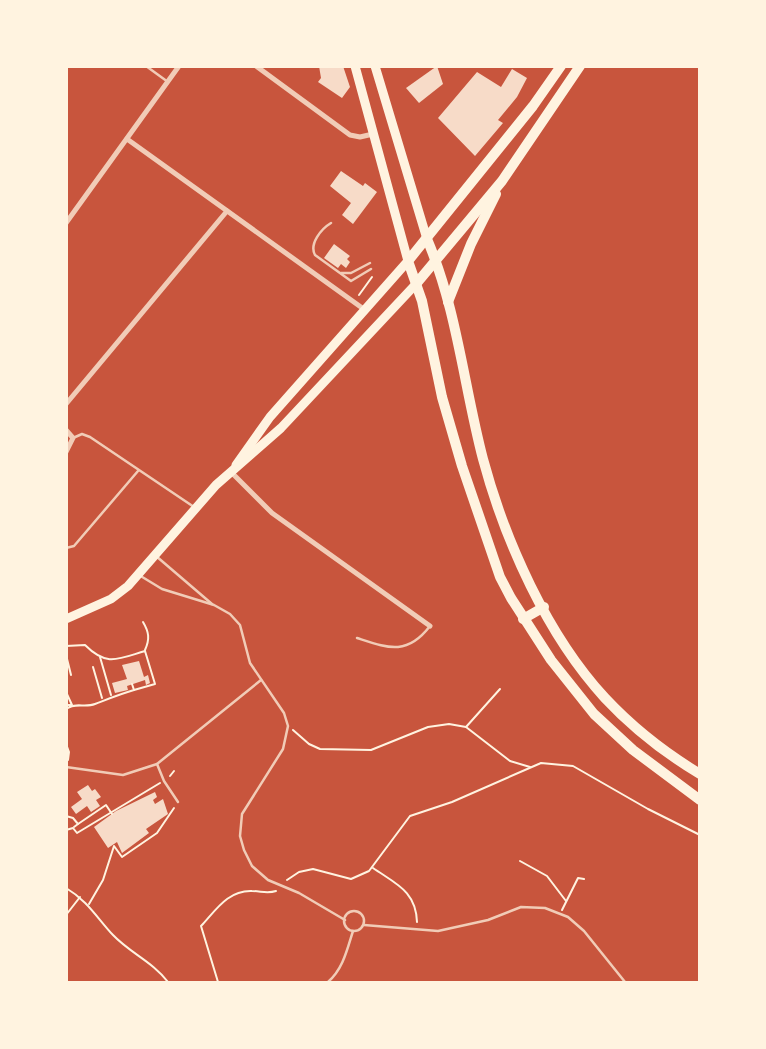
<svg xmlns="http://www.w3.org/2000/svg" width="766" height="1049" font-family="Barlow,sans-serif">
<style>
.building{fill:#f7dbc8}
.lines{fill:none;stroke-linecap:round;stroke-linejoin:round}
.path{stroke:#fff3e0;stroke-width:2}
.service{stroke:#f1ccb7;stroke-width:2.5}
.minor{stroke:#f1ccb7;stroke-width:5}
.primary{stroke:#fff3e0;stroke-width:9}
.trunk{stroke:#fff3e0;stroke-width:10}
</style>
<rect width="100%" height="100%" fill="#c8553d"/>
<g class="building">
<path d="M319,66H343L350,87L342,98L318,82L321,78Z"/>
<path d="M437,66L443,84L419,103L406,88Z"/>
<path d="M512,69L527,78L517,97L498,120L503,123L475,156L438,118L477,72L501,87Z"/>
<path d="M341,171L363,186L365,183L377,192L353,224L342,215L351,203L330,186Z"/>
<path d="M334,244L350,256L347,259L350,262L346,268L341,264L338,268L324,258Z"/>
<path d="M139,661L144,677L148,675L150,683L146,685L145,680L127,686L128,690L115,693L112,683L127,679L122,665Z"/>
<path d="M88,785L92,791L95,789L101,797L96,800L100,806L91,812L87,806L76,814L71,807L82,799L77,792Z"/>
<path d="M155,792L157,797L153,800L155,804L163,799L168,814L146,829L149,833L122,853L117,842L108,848L94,827L116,811Z"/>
</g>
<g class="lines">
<g class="path">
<path d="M359,295L372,277"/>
<path d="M143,622C149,632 150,639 145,650"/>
<path d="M66,646L85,645C107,667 118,659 145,651L155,684L134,690"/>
<path d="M66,655L71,675"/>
<path d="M100,657L111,695"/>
<path d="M93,667L102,698"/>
<path d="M66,692L72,705H66"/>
<path d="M66,709C75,702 85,708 95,704C108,699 120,694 134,690L132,684"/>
<path d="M466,727L500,689"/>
<path d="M293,730L309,744L320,749L371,750L428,727L449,724L466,727L510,761L530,767"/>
<path d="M66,744L69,752L68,760"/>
<path d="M170,776L174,771"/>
<path d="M66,816L73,818L78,824L74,827"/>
<path d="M78,824L106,805L112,814"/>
<path d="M66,830L73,828L77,833L160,783"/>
<path d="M520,861L547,876L566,901"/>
<path d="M373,868C396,884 416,891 417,922"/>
<path d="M287,880L299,872L313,869L351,879L369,871L410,816L452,802L541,763L573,766L648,809L700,835"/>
<path d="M66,888C88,901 97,918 113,935C130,953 153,962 168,982"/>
<path d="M89,904L103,880L114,846L122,857L157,833L174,808"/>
<path d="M562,910L578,878L584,879"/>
<path d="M66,915L80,897"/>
<path d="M218,982L201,926C216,910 228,890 252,891C261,891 267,894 276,891"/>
</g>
<g class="service">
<path d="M146,66L168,82"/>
<path d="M331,223C321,229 309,244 315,255L351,281L371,269"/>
<path d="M341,273H351L370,263"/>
<path d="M73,438L82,434L90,437L194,507"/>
<path d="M66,548L74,546L138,471"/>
<path d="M156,556L212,604"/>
<path d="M139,575L162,589L214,605L230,614L240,625L250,663L284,713L288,726L283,749L242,814L240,836L244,850L252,866L268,880L299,893L345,920"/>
<path d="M357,638C388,648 407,656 430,626"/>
<path d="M157,764L164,781L178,802"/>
<path d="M66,767L123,775L157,764L261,680"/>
<circle cx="354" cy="921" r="10"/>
<path d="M364,925L438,931L488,920L521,907L545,908L568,917L584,931L625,982"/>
<path d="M328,982C343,969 347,950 353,931"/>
</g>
<g class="minor">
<path d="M256,66L350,135L360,137L373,134"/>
<path d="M127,139L365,310"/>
<path d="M66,223L179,66"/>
<path d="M66,404L227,211"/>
<path d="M66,430L73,438L66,452"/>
<path d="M231,472L272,513L430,626"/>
</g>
<g class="primary">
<path d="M375,66L427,239"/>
<path d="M236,465L270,417L408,261L355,66"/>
<path d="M66,619L111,599L128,586L216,485L281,428L416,284"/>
</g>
<g class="trunk">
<path d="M561,66L533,106L408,261L422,301L442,397L462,466L500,577L511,598L551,660L594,714L633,750L700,800"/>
<path d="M427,239C457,309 464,387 483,459C505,541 547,635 605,698C633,728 665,753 700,774"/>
<path d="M416,284L502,181L580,66"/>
<path d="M448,302L471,244L496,194"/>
<path d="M523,619L544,607"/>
</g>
</g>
<rect width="766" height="1049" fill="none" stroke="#fff3e0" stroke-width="136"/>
</svg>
